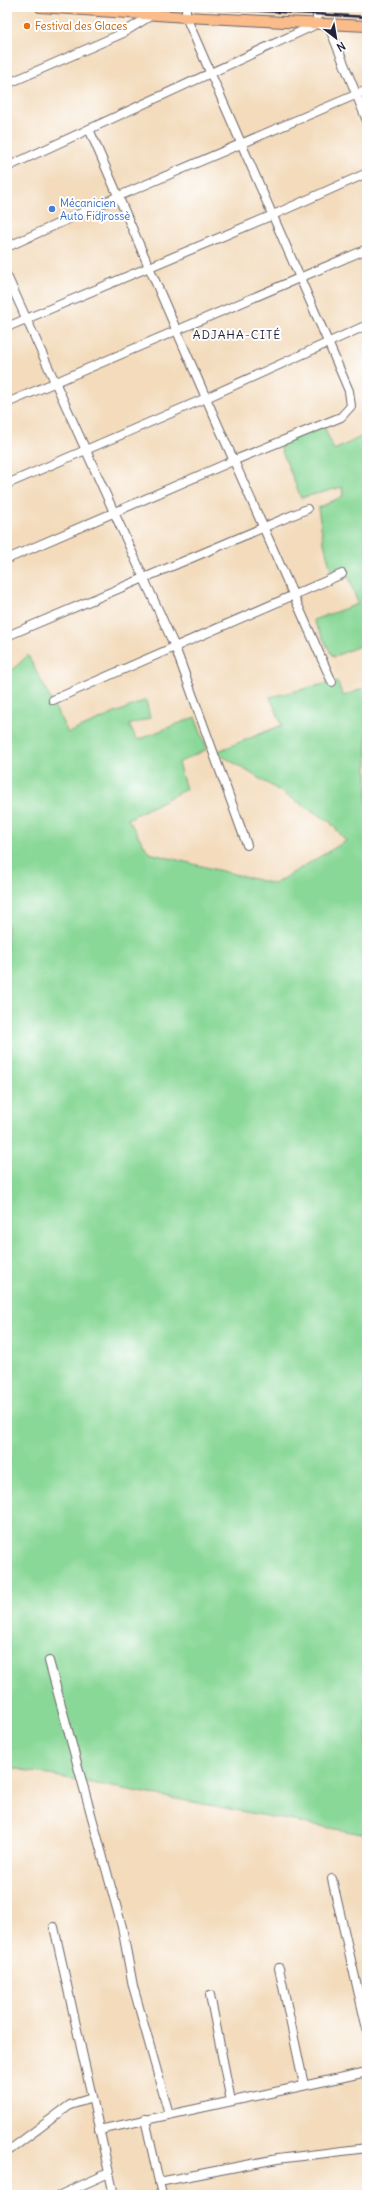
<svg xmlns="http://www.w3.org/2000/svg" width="374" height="2202" font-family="Delius,sans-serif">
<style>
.green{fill:#89d897;stroke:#567d69}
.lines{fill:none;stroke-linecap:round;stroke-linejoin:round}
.minor-casing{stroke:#6b6368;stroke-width:10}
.major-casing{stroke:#6b6368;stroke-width:12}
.minor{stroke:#fff;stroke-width:8}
.major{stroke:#fabc8b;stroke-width:10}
.rail{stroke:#22223b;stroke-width:2.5}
.food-dot{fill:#e8710a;stroke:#fff;stroke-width:1.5}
.shop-dot{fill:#3f7fe0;stroke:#fff;stroke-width:1.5}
.labels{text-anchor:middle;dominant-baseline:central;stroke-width:4;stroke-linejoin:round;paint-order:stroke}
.food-label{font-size:11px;fill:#c56008;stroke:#fff;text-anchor:start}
.shop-label{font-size:11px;fill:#366cbe;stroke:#fff;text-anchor:start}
.neighbourhood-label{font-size:12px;letter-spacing:1px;fill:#22223b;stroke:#fff}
</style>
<rect width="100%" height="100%" fill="#fff"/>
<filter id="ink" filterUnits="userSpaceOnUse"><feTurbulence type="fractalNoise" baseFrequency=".025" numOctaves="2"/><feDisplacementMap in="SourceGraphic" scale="8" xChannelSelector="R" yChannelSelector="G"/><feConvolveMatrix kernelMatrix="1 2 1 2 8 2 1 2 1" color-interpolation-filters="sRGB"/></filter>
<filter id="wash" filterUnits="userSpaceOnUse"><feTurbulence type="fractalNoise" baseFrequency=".012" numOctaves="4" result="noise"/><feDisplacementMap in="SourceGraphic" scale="16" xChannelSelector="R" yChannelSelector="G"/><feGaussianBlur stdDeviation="0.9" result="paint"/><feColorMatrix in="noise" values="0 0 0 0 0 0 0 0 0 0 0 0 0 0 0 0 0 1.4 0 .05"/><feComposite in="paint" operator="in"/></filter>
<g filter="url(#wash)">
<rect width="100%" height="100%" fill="#f3dbbc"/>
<g class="green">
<path d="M324,426L334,450L367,434V643L333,657L313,620L358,604L346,569L331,571L323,539L318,508L343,496L342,487L301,498L279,444Z"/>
<path d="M28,655L68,733L146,700L150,718L129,725L137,740L195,717L207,749L178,763L186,789L128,819L149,853L274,884L346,841L329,821L216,752L282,725L270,697L337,681L343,696L367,687V1835L7,1767V675Z"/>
</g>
</g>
<g filter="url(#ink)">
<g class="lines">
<g class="minor-casing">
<g id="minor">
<path d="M328,24L367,121"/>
<path d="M7,84L121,34L152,15"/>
<path d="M89,129L206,398L332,682"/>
<path d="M7,167L317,24V7"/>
<path d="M7,247L119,196L367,90"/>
<path d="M7,276L175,647L247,845"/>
<path d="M7,327L273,215L367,173"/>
<path d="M7,403L367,249"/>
<path d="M7,484L206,398L367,325"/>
<path d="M7,559L235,460L341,417L351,406L349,391L328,342L186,17V7"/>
<path d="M7,636L307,509"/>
<path d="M53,700L342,574"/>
<path d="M49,1661L122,1927L133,1986L169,2114"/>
<path d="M332,1879L367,2029"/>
<path d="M54,1927L114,2195"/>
<path d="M279,1968L304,2085"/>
<path d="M210,1995L231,2101"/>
<path d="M145,2119L162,2195"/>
<path d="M99,2130L367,2072"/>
<path d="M7,2152L70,2105L92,2098"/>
<path d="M159,2182L277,2159L367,2148"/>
<path d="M60,2195L109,2173"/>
</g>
</g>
<g class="major-casing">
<path id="major" d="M40,7L186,17L367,26"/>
</g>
<use href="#minor" class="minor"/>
<use href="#major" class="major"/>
<path class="rail" d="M190,7L367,17"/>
</g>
</g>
<circle class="food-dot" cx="27" cy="26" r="4"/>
<circle class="shop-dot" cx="52" cy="209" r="4"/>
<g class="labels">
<g class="food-label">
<text x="35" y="26">Festival des Glaces</text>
</g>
<g class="shop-label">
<text x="60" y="203">Mécanicien<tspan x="60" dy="13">Auto Fidjrossè</tspan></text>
</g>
<g class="neighbourhood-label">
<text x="237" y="334">ADJAHA-CITÉ</text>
</g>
</g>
<rect width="374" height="2202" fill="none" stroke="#fff" stroke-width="24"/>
<g transform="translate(336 38) rotate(149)" stroke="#ffffff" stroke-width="3" paint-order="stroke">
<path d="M0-3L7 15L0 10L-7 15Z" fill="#22223b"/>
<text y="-6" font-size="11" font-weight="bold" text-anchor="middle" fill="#22223b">N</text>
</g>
</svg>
